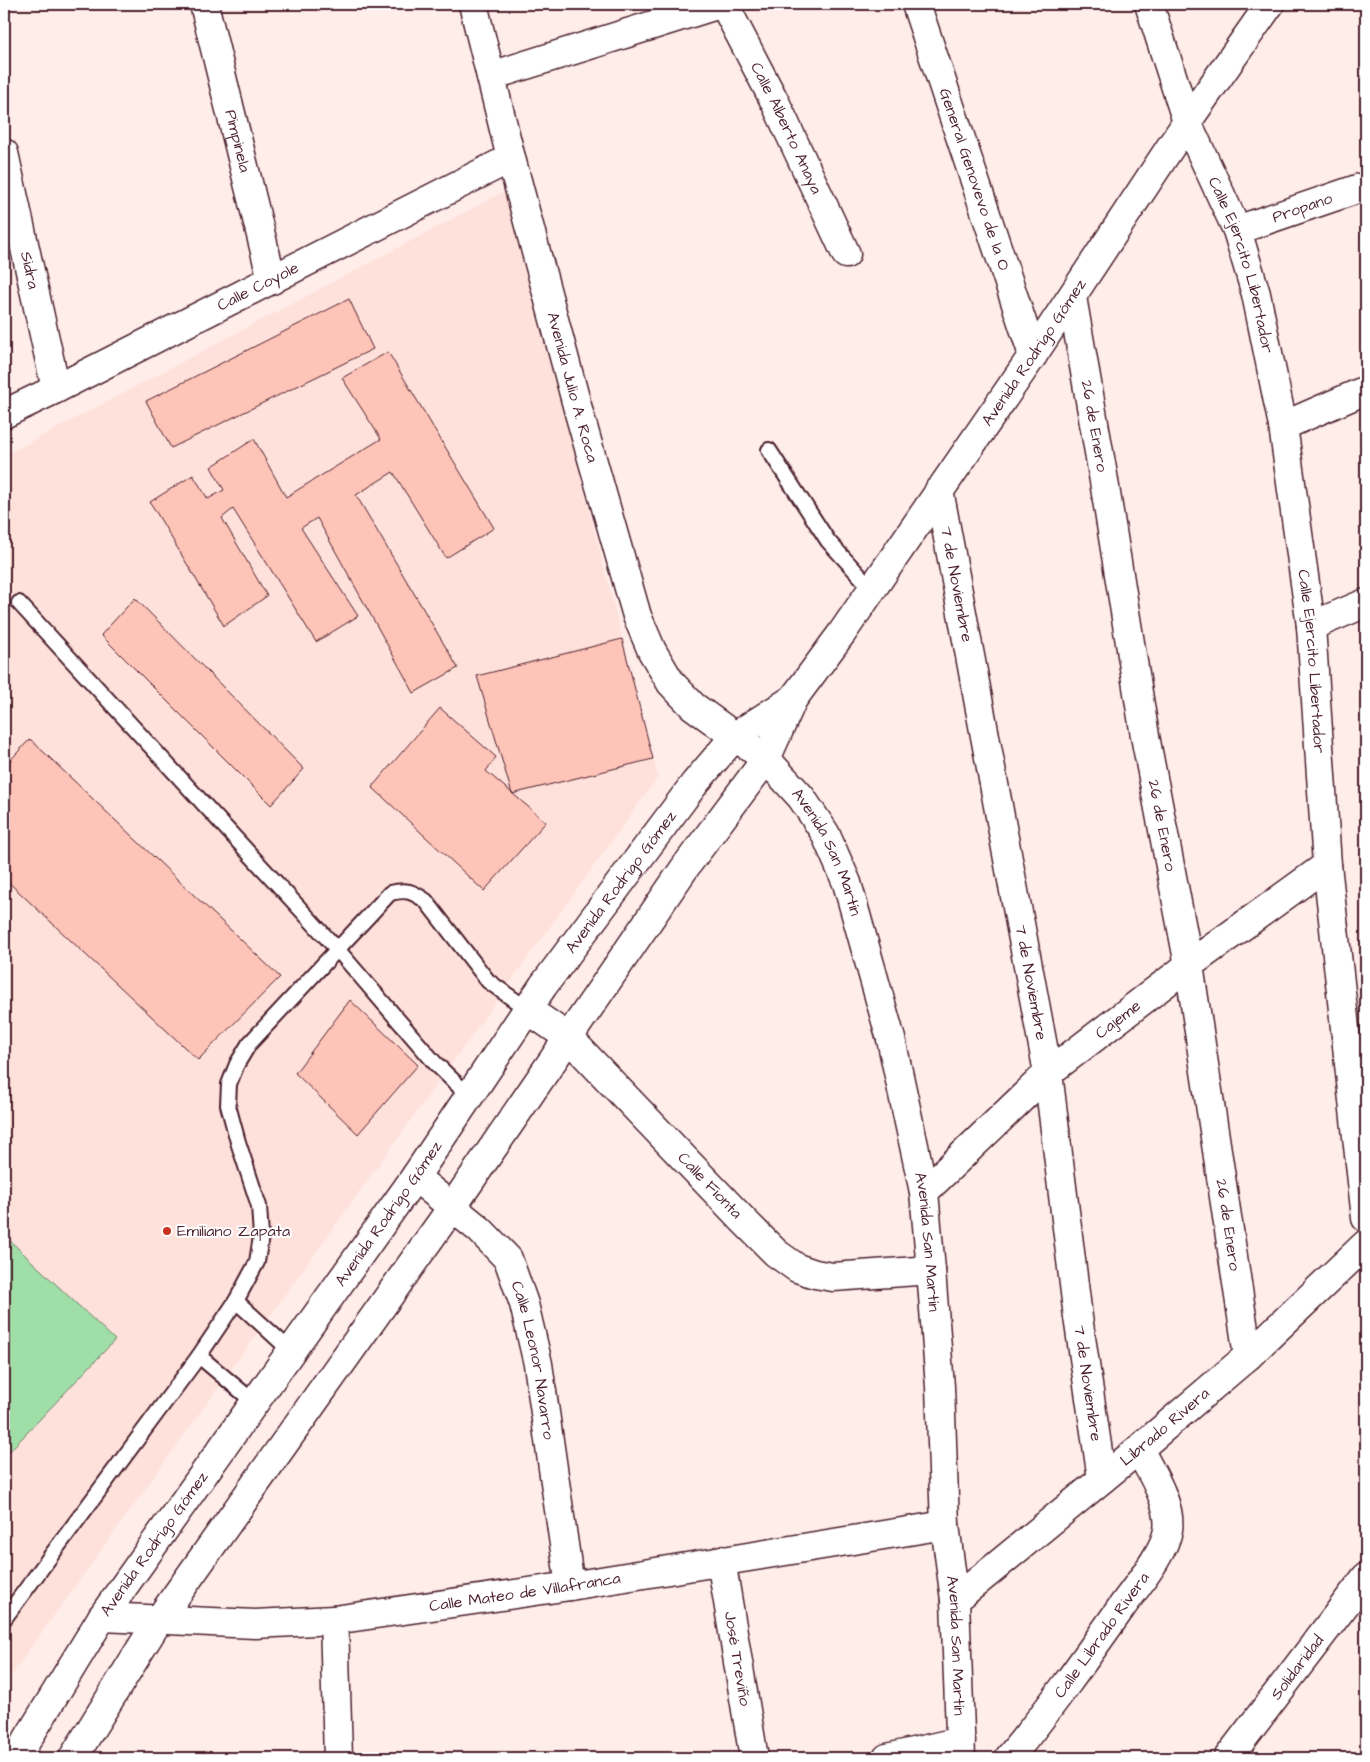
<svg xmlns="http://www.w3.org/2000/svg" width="1370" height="1762" font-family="'Architects Daughter',sans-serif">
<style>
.built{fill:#ffe1db}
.green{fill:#9fdea7;stroke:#747e69}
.building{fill:#ffc4b8;stroke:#4a1f2b}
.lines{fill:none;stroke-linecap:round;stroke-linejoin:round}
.service-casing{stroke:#4a1f2b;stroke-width:18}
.minor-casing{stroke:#4a1f2b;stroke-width:31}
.tertiary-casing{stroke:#4a1f2b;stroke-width:31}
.service{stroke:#fff;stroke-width:14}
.minor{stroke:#fff;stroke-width:28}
.tertiary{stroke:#fff;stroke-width:28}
.poi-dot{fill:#c8321e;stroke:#fff;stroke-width:2}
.labels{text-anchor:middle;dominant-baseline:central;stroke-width:4;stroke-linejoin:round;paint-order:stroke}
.street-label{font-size:16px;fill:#4a1f2b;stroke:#fff}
.poi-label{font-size:16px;fill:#4a1f2b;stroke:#fff;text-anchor:start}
</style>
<rect width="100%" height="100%" fill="#ffedea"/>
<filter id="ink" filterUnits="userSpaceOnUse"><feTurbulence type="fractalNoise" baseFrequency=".02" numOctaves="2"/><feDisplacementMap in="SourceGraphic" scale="10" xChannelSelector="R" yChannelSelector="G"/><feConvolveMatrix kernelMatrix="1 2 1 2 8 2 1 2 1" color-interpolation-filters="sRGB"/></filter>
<g filter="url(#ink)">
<path class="built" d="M507,190L658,777L4,1685V456Z"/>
<path class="green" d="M4,1235L115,1340L4,1457Z"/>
<g class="building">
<path d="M349,299L373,349L171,448L146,401Z"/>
<path d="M388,352L494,528L446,558L393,472L356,495L458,668L414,693L317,518L301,528L358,616L316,642L233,509L222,518L267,596L224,626L150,502L193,475L208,499L224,490L211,467L254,439L286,497L381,439L342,378Z"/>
<path d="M135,598L304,769L271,805L101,635Z"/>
<path d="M622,639L653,759L512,794L477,676Z"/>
<path d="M440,708L496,757L486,771L546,822L484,891L372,787Z"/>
<path d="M30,739L280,977L198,1060L4,878V767Z"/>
<path d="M350,1000L418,1065L358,1134L295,1073Z"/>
</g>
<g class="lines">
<g class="service-casing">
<g id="service">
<path d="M769,450L828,541L872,589"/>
<path d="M19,603L337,949L435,1063L469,1096"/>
<path d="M236,1301L291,1351"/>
<path d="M199,1356L255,1403"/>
<path d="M4,1619L199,1356L236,1301L257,1262L261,1236L259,1206L238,1142L228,1105L229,1084L237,1064L249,1044L390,893C406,889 412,891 426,901L488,981L527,1009"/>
</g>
</g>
<g class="minor-casing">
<g id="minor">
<path id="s1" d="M204,4L272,280"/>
<path id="s2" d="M724,4L776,104L846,254"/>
<path id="s3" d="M916,4L1033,355"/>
<path id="s4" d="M1270,4L1187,122L1237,230L1256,294L1283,426L1311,626L1327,865L1366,1218"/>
<path d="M491,76L720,4"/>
<path id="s5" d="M4,153L56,389"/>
<path id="s6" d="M1237,230L1366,186"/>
<path id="s7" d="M1072,297L1103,475L1145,736L1189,965L1248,1356"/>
<path id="s8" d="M4,414L56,389L511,158"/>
<path d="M1283,426L1366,390"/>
<path id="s9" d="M939,490L1048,1073L1078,1317L1102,1479"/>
<path d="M1311,626L1366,603"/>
<path id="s10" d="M527,1009L569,1038L744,1221L776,1253L797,1268L815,1274L833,1277L931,1270"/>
<path id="s11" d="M415,1177L480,1230L508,1259L524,1304L538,1364L570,1586"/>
<path id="s12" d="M924,1192L1048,1073L1189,965L1327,865"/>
<path id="s13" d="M721,1560L754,1758"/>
<path id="s14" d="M955,1600L1139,1449L1248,1356L1366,1244"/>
<path id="s15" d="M102,1617L255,1624L334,1620L570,1586L945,1525"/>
<path d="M334,1620L338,1758"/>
<path d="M887,1758L961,1741"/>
<path id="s16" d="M1009,1758C1049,1710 1085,1659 1121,1608C1135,1588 1164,1554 1168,1530C1172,1504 1150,1471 1139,1449"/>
<path id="s17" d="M1228,1758L1366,1577"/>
</g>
</g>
<g class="tertiary-casing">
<g id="tertiary">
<path id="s18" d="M473,4L511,158L579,413L637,616L652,651L671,683L693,706L766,759L801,797L825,833L847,883L891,1039L924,1192L931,1270L940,1387L945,1525L955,1600L961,1758"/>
<path id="s19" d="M16,1758L102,1617L415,1177L543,986L695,783L735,736L793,699"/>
<path id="s20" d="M73,1758L158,1621L453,1206L686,866L766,759L793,699L842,633L1033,355L1187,122L1149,4"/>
</g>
</g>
<use href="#service" class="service"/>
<use href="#minor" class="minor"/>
<use href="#tertiary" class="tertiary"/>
</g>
</g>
<circle class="poi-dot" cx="167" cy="1231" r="5"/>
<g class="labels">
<g class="street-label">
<text stroke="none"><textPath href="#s2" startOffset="139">Calle Alberto Anaya</textPath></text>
<text stroke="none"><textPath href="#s1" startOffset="141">Pimpinela</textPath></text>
<text stroke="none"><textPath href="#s3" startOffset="185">General Genovevo de la O</textPath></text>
<text stroke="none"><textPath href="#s6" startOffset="69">Propano</textPath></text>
<text stroke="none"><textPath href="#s4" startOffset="298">Calle Ejercito Libertador</textPath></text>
<text stroke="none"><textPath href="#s5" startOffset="120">Sidra</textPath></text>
<text stroke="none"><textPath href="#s8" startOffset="284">Calle Coyole</textPath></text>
<text stroke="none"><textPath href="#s20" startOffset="1704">Avenida Rodrigo Gómez</textPath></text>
<text stroke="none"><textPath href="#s18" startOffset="396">Avenida Julio A. Roca</textPath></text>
<text stroke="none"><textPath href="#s7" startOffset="131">26 de Enero</textPath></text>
<text stroke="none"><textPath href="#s9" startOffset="96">7 de Noviembre</textPath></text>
<text stroke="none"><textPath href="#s4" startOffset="702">Calle Ejercito Libertador</textPath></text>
<text stroke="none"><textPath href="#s7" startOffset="536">26 de Enero</textPath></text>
<text stroke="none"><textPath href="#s18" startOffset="944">Avenida San Martín</textPath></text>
<text stroke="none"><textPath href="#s19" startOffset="1065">Avenida Rodrigo Gómez</textPath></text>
<text stroke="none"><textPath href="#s9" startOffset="501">7 de Noviembre</textPath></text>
<text stroke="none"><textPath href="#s12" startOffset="260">Cajeme</textPath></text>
<text stroke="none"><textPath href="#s10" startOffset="255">Calle Fionta</textPath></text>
<text stroke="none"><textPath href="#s19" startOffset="660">Avenida Rodrigo Gómez</textPath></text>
<text stroke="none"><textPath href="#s7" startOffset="941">26 de Enero</textPath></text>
<text stroke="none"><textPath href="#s18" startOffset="1349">Avenida San Martín</textPath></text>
<text stroke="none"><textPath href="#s11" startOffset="229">Calle Leonor Navarro</textPath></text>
<text stroke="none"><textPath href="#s9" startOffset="906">7 de Noviembre</textPath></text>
<text stroke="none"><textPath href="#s14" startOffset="272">Librado Rivera</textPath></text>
<text stroke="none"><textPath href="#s19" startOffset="255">Avenida Rodrigo Gómez</textPath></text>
<text stroke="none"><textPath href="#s15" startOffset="425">Calle Mateo de Villafranca</textPath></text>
<text stroke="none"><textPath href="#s16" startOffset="154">Calle Librado Rivera</textPath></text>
<text stroke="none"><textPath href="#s18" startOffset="1754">Avenida San Martín</textPath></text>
<text stroke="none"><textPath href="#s13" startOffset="100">José Treviño</textPath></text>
<text stroke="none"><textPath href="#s17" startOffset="114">Solidaridad</textPath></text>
</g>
<g class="poi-label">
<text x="177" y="1231">Emiliano Zapata</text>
</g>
</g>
<rect width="1370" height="1762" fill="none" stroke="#fff" stroke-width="20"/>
<rect x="10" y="10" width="1350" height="1742" fill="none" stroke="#4a1f2b" stroke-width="2" filter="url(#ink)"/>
</svg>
